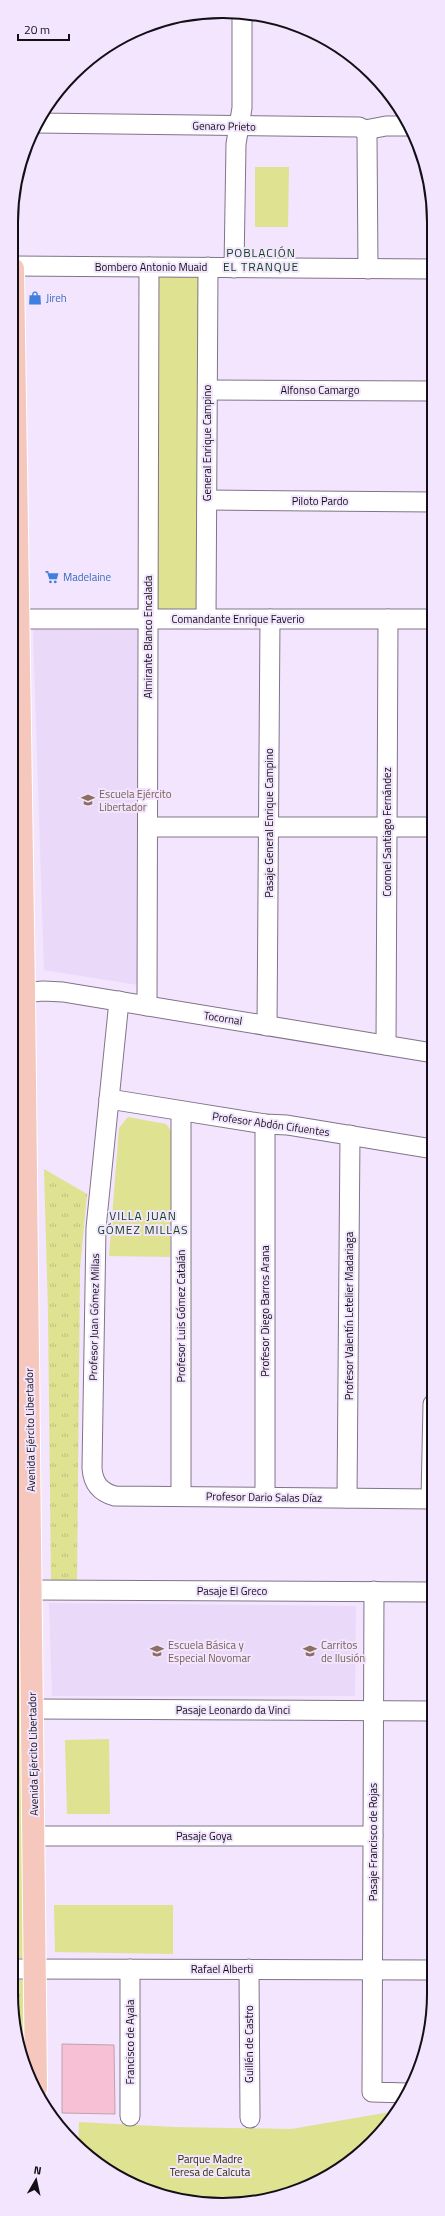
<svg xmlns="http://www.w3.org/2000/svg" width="445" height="2216" font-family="'Titillium Web',sans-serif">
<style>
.built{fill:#ead9f8}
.grass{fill:url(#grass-tufts)}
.green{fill:#dfe290}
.building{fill:#f8c0d5;stroke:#bea2ac}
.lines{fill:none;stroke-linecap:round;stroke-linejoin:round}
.minor-casing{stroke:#807489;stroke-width:21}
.major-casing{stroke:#fff;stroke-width:24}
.minor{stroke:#fff;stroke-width:19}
.major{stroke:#f6c7bc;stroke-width:22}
.labels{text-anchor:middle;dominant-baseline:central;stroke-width:4;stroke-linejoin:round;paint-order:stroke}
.street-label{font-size:11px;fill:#130f17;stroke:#f2e5fd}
.shop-label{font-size:11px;fill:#366cbe;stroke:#f2e5fd;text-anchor:start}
.education-label{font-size:11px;fill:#785e54;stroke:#f2e5fd;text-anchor:start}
.park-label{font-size:11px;fill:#2b2c03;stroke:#f2e5fd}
.neighbourhood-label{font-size:12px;letter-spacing:1px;fill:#114421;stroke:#f2e5fd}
.rim{fill:none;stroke:#130f17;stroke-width:2}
</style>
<defs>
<pattern id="grass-tufts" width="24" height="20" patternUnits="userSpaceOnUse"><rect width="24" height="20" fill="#dfe290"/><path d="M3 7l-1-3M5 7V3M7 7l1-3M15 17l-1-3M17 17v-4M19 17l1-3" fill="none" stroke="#bec17b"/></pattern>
</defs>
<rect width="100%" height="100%" fill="#f2e5fd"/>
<g class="built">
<path d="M137,629L138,985L44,970L33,630Z"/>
<path d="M49,1603L356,1606L355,1696H52Z"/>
</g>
<g class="grass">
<path d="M44,1169L87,1194L80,1269L77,1580H51L48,1312Z"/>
<path d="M11,1980H24L23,2055L11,1994Z"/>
</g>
<g class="green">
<path d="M255,167H289L288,227H255Z"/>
<path d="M154,277H201V605L193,611L154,610Z"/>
<path d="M12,1014H18L26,1958H11Z"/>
<path d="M128,1117L166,1124L172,1132L170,1257L109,1256L119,1128Z"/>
<path d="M109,1739L110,1814H67L65,1740Z"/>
<path d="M54,1905H173V1954L55,1952Z"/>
<path d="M396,2111L362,2153L291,2194L209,2205L141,2189L78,2146L79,2122L175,2127L291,2129Z"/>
</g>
<path class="building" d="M62,2044L114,2045L115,2114L62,2113Z"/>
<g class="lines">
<g class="minor-casing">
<g id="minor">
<path d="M37,123L359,127L365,130L386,126H410"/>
<path d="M365,130L367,136L368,269"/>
<path d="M13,266L433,269"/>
<path d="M234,268L236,144L242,108V13"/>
<path d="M208,390L433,391"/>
<path d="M207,500L433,502"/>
<path d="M19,619H433"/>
<path d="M206,619L208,267"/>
<path d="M148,827H433"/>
<path d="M12,994L43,991L63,992L433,1053"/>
<path d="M119,1001L96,1228L92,1468C93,1483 100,1492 115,1496L433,1499"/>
<path d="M147,1006L149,267"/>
<path d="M267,1026L270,619"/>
<path d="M386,1045L388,619"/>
<path d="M109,1099L265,1124L287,1125L433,1149"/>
<path d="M181,1111V1496"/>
<path d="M265,1124V1497"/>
<path d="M347,1498L350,1135"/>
<path d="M431,1499L433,1404"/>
<path d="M32,1590L433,1592"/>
<path d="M374,1591L372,2092L408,2093"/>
<path d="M33,1709L432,1711"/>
<path d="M34,1836H373"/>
<path d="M11,1969L432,1970"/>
<path d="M130,1969V2116"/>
<path d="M249,1969L250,2118"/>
</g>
</g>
<g class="major-casing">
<path id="major" d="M13,269L24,992L36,2088"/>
</g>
<use href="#minor" class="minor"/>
<use href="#major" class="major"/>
</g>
<defs>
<g id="shop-bare" transform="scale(1.08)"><path d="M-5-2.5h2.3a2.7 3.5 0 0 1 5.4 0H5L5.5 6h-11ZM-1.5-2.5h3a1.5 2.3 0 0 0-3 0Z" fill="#3f7fe0" stroke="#f2e5fd" stroke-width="2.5" paint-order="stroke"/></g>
<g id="supermarket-bare" transform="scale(1.08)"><path d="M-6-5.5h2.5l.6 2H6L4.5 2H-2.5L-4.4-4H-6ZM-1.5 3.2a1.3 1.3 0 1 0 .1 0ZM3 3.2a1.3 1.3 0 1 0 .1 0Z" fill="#3f7fe0" stroke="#f2e5fd" stroke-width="2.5" paint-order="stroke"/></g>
<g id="school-bare" transform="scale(1.08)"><path d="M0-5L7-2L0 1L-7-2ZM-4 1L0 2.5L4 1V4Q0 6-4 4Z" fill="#8d6e63" stroke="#f2e5fd" stroke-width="2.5" paint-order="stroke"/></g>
</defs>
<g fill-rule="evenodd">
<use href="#shop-bare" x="35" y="298"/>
<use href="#supermarket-bare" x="52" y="577"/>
<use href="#school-bare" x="88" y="800"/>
<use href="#school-bare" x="157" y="1651"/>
<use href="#school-bare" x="310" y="1651"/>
</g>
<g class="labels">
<g class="street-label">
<text transform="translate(224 126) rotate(1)">Genaro Prieto</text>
<text x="151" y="267">Bombero Antonio Muaid</text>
<text x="320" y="390">Alfonso Camargo</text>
<text transform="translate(207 443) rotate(-90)">General Enrique Campino</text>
<text x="320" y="501">Piloto Pardo</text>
<text x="238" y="619">Comandante Enrique Faverio</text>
<text transform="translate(148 637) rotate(-90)">Almirante Blanco Encalada</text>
<text transform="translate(269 823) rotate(-90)">Pasaje General Enrique Campino</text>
<text transform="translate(387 832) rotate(-90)">Coronel Santiago Fernández</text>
<text transform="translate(223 1018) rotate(9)">Tocornal</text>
<text transform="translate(271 1124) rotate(8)">Profesor Abdón Cifuentes</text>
<text transform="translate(265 1311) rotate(-90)">Profesor Diego Barros Arana</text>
<text transform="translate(181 1316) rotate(-90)">Profesor Luis Gómez Catalán</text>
<text transform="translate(349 1316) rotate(-90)">Profesor Valentín Letelier Madariaga</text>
<text transform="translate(94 1317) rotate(-89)">Profesor Juan Gómez Millas</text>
<text transform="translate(30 1430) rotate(-91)">Avenida Ejército Libertador</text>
<text transform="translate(264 1497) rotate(1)">Profesor Dario Salas Díaz</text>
<text x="232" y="1591">Pasaje El Greco</text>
<text x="233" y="1710">Pasaje Leonardo da Vinci</text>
<text transform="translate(33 1754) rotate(-91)">Avenida Ejército Libertador</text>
<text x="204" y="1836">Pasaje Goya</text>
<text transform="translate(373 1842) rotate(-90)">Pasaje Francisco de Rojas</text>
<text x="222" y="1969">Rafael Alberti</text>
<text transform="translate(130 2042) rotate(-90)">Francisco de Ayala</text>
<text transform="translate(249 2044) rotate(-90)">Guillén de Castro</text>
</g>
<g class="shop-label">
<text x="46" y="298">Jireh</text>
<text x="63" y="577">Madelaine</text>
</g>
<g class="education-label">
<text x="99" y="794">Escuela Ejército<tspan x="99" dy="13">Libertador</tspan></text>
<text x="168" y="1645">Escuela Básica y<tspan x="168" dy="13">Especial Novomar</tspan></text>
<text x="321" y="1645">Carritos<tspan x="321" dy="13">de Ilusión</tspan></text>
</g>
<g class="park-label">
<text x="210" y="2159">Parque Madre<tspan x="210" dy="13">Teresa de Calcuta</tspan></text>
</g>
<g class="neighbourhood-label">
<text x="261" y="252">POBLACIÓN<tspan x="261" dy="14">EL TRANQUE</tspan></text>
<text x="143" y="1215">VILLA JUAN<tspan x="143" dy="14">GÓMEZ MILLAS</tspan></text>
</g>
</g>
<path d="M0 0H445V2216H0ZM222 18H223A204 204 0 0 1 427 222V1994A204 204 0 0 1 223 2198H222A204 204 0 0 1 18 1994V222A204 204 0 0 1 222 18Z" fill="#f2e5fd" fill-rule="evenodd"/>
<path class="rim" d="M222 18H223A204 204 0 0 1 427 222V1994A204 204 0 0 1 223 2198H222A204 204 0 0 1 18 1994V222A204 204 0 0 1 222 18Z"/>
<g transform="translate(36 2180) rotate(9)" stroke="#f2e5fd" stroke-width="3" paint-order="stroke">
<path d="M0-3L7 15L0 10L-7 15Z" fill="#130f17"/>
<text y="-6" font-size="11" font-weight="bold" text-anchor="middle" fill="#130f17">N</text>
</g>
<path d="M18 34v6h51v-6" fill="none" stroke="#130f17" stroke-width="2"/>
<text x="24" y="34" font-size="12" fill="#130f17" stroke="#f2e5fd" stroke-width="3" paint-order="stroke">20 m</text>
</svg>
